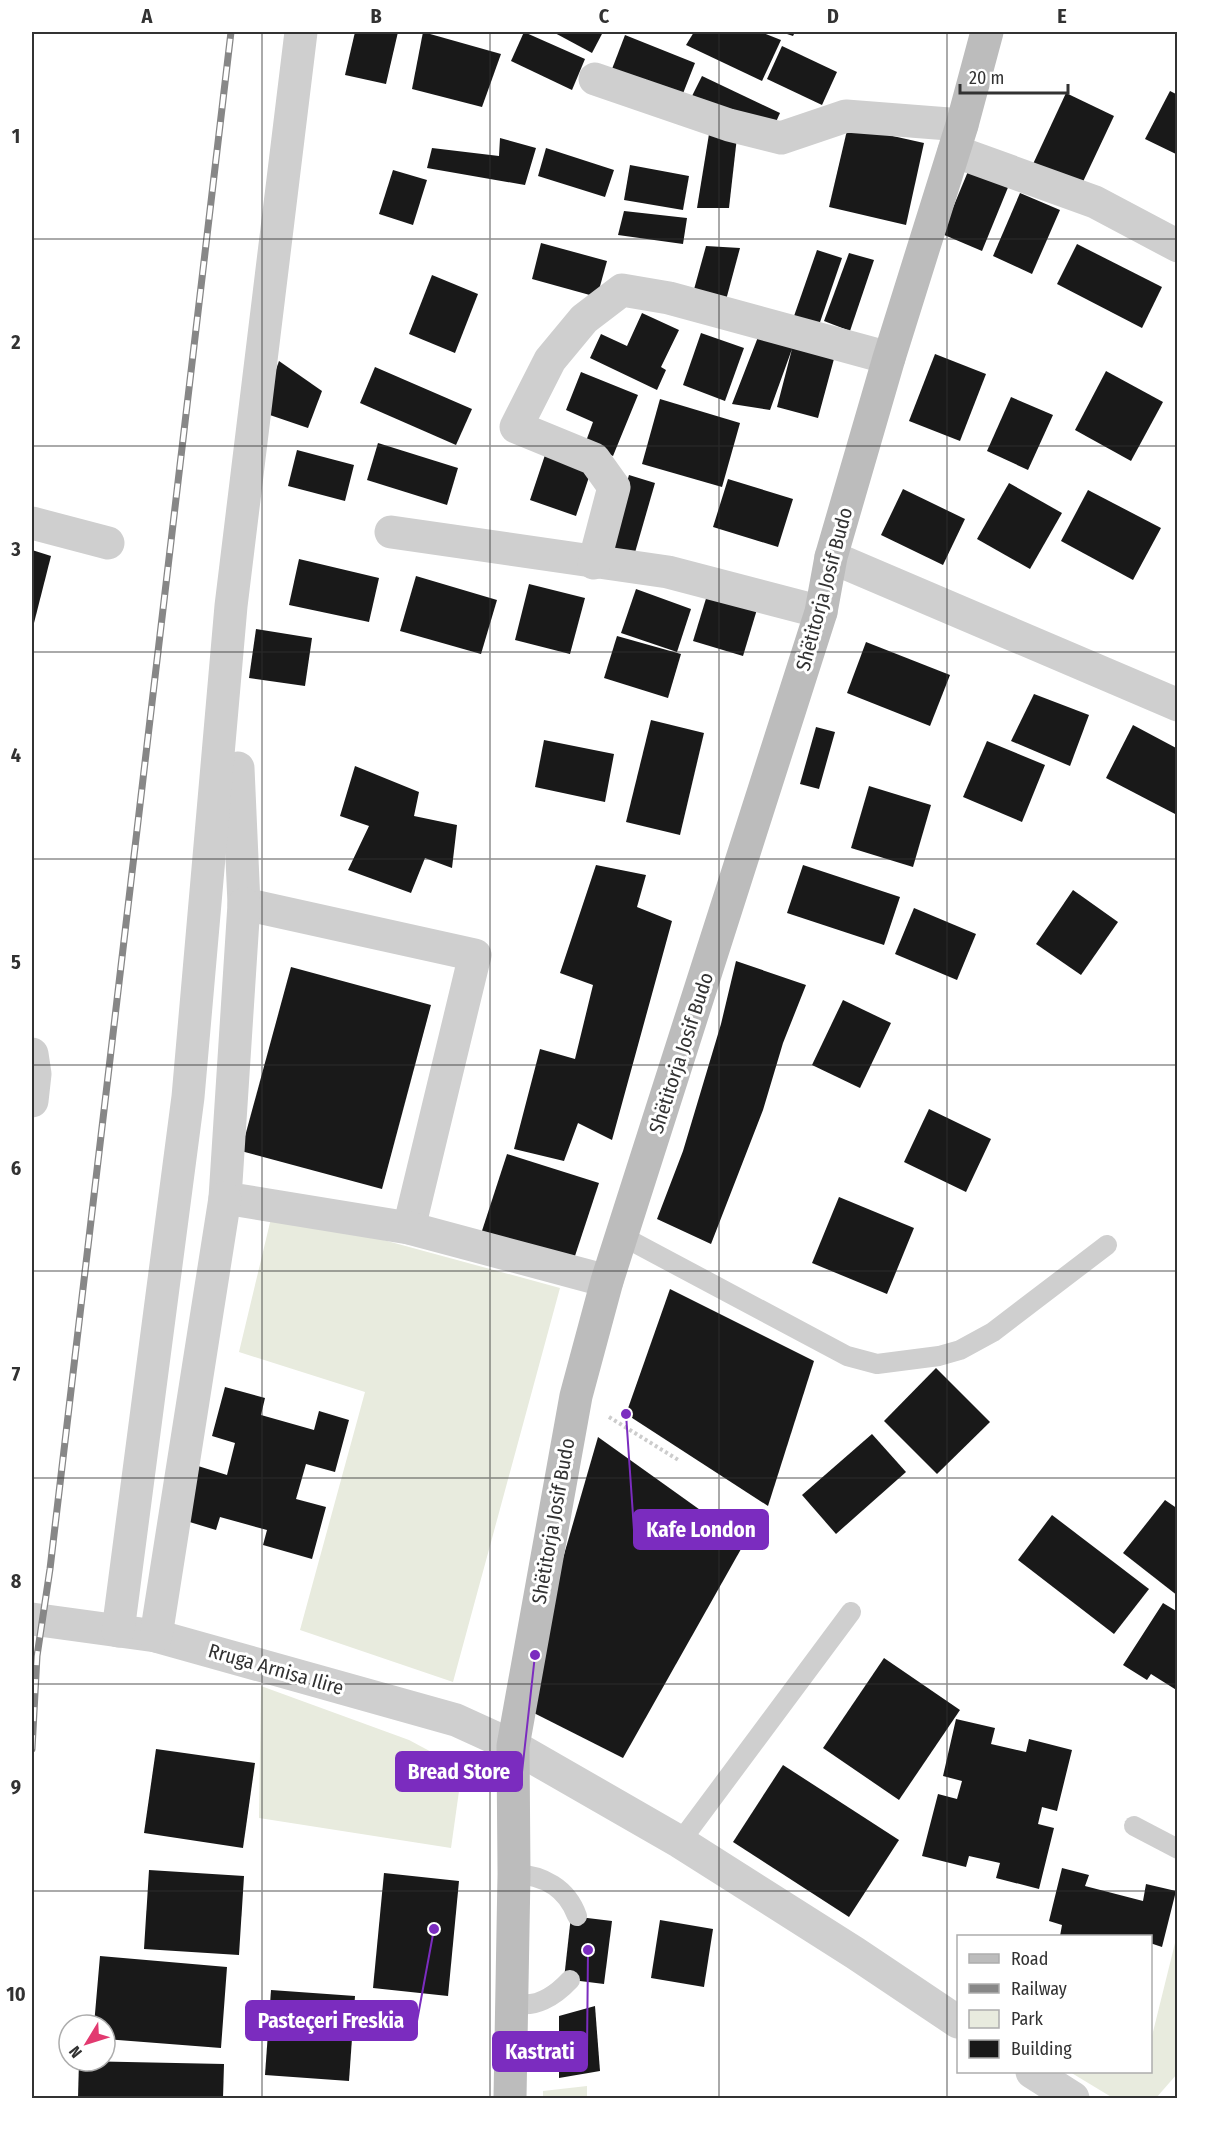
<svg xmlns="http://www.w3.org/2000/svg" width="1209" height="2130" font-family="'Fira Sans Condensed',sans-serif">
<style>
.green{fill:#e8ebde}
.building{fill:#191919}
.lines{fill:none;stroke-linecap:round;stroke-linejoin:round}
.path{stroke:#ccc;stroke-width:4;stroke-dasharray:3 3;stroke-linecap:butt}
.lane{stroke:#cfcfcf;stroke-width:20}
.street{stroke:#cfcfcf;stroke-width:33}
.secondary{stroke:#bcbcbc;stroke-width:33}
.rail-casing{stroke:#878787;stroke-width:7}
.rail{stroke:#fff;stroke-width:4.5;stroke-dasharray:14;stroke-linecap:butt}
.grid{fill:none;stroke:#323232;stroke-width:1.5;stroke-opacity:0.55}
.labels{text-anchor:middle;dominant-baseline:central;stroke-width:6;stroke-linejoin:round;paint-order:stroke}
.street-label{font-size:20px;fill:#323232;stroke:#fff}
.leader{fill:none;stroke:#7b2cbf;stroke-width:2}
.callout-dot{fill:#7b2cbf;stroke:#fff;stroke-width:2}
.callout{fill:#7b2cbf;stroke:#7b2cbf;stroke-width:2}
.callout-label{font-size:21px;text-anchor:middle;font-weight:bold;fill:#fff}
.neatline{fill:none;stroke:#323232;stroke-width:2}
.grid-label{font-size:20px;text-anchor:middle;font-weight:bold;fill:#323232}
</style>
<rect width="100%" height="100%" fill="#fff"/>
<g class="green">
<path d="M273,1210L560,1288L453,1682L300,1630L365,1392L239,1352Z"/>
<path d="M261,1686L409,1740L437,1755L460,1784L451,1848L259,1818Z"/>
<path d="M1177,1935V2074L1156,2098H1113L1070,2072H1150L1151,2040Z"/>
<path d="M587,2086V2098H543V2091Z"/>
</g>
<g class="building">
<path d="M355,32H398L386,84L345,75Z"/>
<path d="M423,32L501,54L482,107L412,89Z"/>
<path d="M524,32L585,59L572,90L511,61Z"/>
<path d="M553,32H603L592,53Z"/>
<path d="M694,32H761L781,40L762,81L686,45Z"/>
<path d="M781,32H795L793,36Z"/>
<path d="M625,35L695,63L682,96L612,69Z"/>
<path d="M782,46L837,72L822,105L767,79Z"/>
<path d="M702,76L780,113L771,133L692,96Z"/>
<path d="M1170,91L1178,95V155L1145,139Z"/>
<path d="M1066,93L1114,116L1081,186L1033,164Z"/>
<path d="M848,126L924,143L906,225L829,207Z"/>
<path d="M709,134L737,137L729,208H697Z"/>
<path d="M500,138L536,148L525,185L427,168L432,148L499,156Z"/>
<path d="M546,148L614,170L605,197L538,176Z"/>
<path d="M630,165L689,176L683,210L624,200Z"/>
<path d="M969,169L1009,185L982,251L942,234Z"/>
<path d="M393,170L427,180L413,225L379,214Z"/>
<path d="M1020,193L1060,210L1032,274L993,256Z"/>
<path d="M624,211L687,218L683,244L618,235Z"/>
<path d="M541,243L607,261L597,297L532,279Z"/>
<path d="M1077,244L1162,287L1142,328L1057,284Z"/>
<path d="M706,246L740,248L726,300L693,293Z"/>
<path d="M817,250L842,258L818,328L793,319Z"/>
<path d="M849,253L874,260L850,331L824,321Z"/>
<path d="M432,275L478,294L455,353L409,334Z"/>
<path d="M642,313L679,330L661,367L666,370L657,390L590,358L601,334L627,346Z"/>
<path d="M701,333L744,348L725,401L683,385Z"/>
<path d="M758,337L838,344L818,418L777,407L792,349L770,410L732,404Z"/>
<path d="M935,354L986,374L960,441L909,421Z"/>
<path d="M279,361L322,391L308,428L261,412Z"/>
<path d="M375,367L472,409L456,445L360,403Z"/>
<path d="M1106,371L1163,402L1131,461L1075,430Z"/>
<path d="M581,372L638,395L613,456L585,444L593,422L566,410Z"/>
<path d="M1011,397L1053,415L1028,470L987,451Z"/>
<path d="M660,399L740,423L722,487L642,464Z"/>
<path d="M378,443L458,468L447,505L367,480Z"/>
<path d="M297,450L354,465L345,501L288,486Z"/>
<path d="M546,452L592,468L576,516L530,500Z"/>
<path d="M629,475L655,483L634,556L608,548Z"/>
<path d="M728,479L793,499L778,547L713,527Z"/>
<path d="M1009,483L1062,513L1030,569L977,539Z"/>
<path d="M903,489L965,519L943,565L881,535Z"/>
<path d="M1088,490L1161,528L1133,580L1061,541Z"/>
<path d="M32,550L51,556L34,623L32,622Z"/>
<path d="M299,559L379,578L369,622L289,605Z"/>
<path d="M416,576L497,600L481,654L400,631Z"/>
<path d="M529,584L585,598L570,654L515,640Z"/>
<path d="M636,589L691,609L677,652L621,633Z"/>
<path d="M708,592L758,606L743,656L693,641Z"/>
<path d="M256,629L312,638L305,686L249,678Z"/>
<path d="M617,636L681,654L668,698L604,678Z"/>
<path d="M866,642L950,675L930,726L847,693Z"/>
<path d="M1034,694L1089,715L1070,766L1011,741Z"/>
<path d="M651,720L704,733L680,835L626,822Z"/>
<path d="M1133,725L1178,749L1177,815L1106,778Z"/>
<path d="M816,727L835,732L819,789L800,784Z"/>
<path d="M544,740L614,754L605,802L535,787Z"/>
<path d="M987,741L1045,765L1022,822L963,797Z"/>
<path d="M355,766L419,792L414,816L457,825L452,868L425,858L411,893L348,870L369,826L340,816Z"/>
<path d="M869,786L931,805L913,867L851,848Z"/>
<path d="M596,865L646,875L637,907L672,921L612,1140L578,1123L564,1161L514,1149L540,1049L575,1059L593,985L560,973Z"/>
<path d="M803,865L900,897L884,945L787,913Z"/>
<path d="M1073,890L1118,922L1081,975L1036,944Z"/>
<path d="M914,908L976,934L957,980L895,954Z"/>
<path d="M736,961L806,985L783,1043L763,1110L711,1244L657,1219L683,1151L721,1024Z"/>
<path d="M291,967L431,1005L382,1189L241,1151Z"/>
<path d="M843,1000L891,1023L860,1088L812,1065Z"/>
<path d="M929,1109L991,1139L966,1192L904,1162Z"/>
<path d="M507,1154L599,1183L571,1268L479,1240Z"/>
<path d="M839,1197L914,1228L887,1294L812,1263Z"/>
<path d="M670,1289L814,1361L768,1506L626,1414Z"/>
<path d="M936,1368L990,1422L937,1474L884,1421Z"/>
<path d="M225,1387L265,1398L261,1415L314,1430L319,1411L349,1420L335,1472L306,1464L296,1499L326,1507L312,1559L263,1545L267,1530L220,1517L216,1530L183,1520L198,1466L227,1475L235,1443L212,1436Z"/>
<path d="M872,1434L906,1472L836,1534L802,1495Z"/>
<path d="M598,1437L745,1542L623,1758L522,1707L535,1655Z"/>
<path d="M1165,1500L1178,1509V1596L1123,1553Z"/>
<path d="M1052,1515L1149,1589L1114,1634L1018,1560Z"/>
<path d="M1163,1603L1178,1612V1691L1151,1674L1147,1680L1123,1665Z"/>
<path d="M884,1658L960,1710L899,1800L823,1748Z"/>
<path d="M956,1719L995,1728L991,1744L1026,1752L1029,1739L1072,1750L1057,1811L1042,1807L1038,1824L1054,1828L1039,1889L996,1878L1000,1863L969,1856L966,1867L922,1856L938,1794L957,1799L962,1781L943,1776Z"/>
<path d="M156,1749L255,1763L243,1848L144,1833Z"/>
<path d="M783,1765L899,1840L849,1917L733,1842Z"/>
<path d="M1062,1868L1089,1875L1085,1886L1143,1901L1146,1884L1176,1891L1162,1947L1150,1943V1936H1060L1062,1925L1049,1921Z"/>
<path d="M149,1870L244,1876L239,1955L144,1949Z"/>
<path d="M384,1873L459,1881L448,1996L373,1988Z"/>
<path d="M571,1916L612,1921L604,1984L564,1979Z"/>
<path d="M660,1920L713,1929L704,1987L651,1978Z"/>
<path d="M100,1956L227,1967L221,2048L105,2039V2025H94Z"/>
<path d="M271,1990L355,1996L349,2081L265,2075Z"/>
<path d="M595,2006L600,2071L559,2078V2016Z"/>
<path d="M79,2061L224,2064L223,2098H78Z"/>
</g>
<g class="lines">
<path class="path" d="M609,1417L680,1461"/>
<g class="lane">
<path d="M622,1236L847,1356L877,1364L939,1356L960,1350L993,1332L1107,1245"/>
<path d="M1134,1826L1178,1849"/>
<path d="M680,1842L851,1612"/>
<path d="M514,1874C543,1875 567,1888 577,1916"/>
<path d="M512,2002C534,2010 555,1996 570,1980"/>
</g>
<g class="street">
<path d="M595,79L729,125L781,138L846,116L962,125"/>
<path d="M954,151L1095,202L1178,246"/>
<path d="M32,523L108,543"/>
<path d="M391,532L668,572L821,612"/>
<path d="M831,557L1178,705"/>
<path d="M594,563L614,487L594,459L516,427L550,360L584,319L622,290L669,298L889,358"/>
<path d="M238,768L244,904L475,955L409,1228"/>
<path d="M244,904L225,1198L409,1228L607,1281"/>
<path d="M32,1054L35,1074L32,1101"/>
<path d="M32,1619L156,1636L456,1720L513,1746L680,1842L855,1953L958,2022"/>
<path d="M118,1631L188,1097L231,606L301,32"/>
<path d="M156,1636L225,1198"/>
<path d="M1032,2072L1073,2098"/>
</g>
<path class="secondary" d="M510,2098L514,1874L513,1746L576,1396L607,1281L821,612L831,557L889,358L962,125L987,32"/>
<g class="rail-casing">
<path id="rail" d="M32,1749L37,1656L50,1569L231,32"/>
</g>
<use href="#rail" class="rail"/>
</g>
<path class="grid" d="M262,32V2098M490,32V2098M719,32V2098M947,32V2098M32,239H1178M32,446H1178M32,652H1178M32,859H1178M32,1065H1178M32,1271H1178M32,1478H1178M32,1684H1178M32,1891H1178"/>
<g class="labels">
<g class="street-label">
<text transform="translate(824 589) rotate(-75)">Shëtitorja Josif Budo</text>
<text transform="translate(681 1053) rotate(-72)">Shëtitorja Josif Budo</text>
<text transform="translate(553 1521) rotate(-80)">Shëtitorja Josif Budo</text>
<text transform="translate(276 1669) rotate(16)">Rruga Arnisa Ilire</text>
</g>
</g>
<path class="leader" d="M626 1414L634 1530M535 1655L522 1772M434 1929L417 2021M588 1950L587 2052"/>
<g class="callout-dot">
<circle cx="626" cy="1414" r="6"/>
<circle cx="535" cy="1655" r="6"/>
<circle cx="434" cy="1929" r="6"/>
<circle cx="588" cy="1950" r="6"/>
</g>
<g class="callout">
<rect x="634" y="1510" width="134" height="39" rx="6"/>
<rect x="396" y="1752" width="126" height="39" rx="6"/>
<rect x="246" y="2001" width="171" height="39" rx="6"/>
<rect x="493" y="2032" width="94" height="39" rx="6"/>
</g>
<g class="callout-label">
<text x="701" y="1537">Kafe London</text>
<text x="459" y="1779">Bread Store</text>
<text x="331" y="2028">Pasteçeri Freskia</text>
<text x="540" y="2059">Kastrati</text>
</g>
<rect width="1209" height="2130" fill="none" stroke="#ffffff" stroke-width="66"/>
<rect x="957" y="1935" width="195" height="138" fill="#ffffff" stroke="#adadad" stroke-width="1.5"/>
<rect x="969" y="1954" width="30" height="9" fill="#bcbcbc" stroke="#adadad" stroke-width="1.5"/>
<text x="1011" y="1965" font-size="18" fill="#323232">Road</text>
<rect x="969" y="1984" width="30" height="9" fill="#878787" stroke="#adadad" stroke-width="1.5"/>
<text x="1011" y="1995" font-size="18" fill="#323232">Railway</text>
<rect x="969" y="2010" width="30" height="18" fill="#e8ebde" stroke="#adadad" stroke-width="1.5"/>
<text x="1011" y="2025" font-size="18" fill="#323232">Park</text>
<rect x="969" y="2040" width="30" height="18" fill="#191919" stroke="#adadad" stroke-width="1.5"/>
<text x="1011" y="2055" font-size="18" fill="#323232">Building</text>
<g transform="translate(87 2043) rotate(232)"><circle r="28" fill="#ffffff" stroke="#adadad" stroke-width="1.5"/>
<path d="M0-4.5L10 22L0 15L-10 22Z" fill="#e23a70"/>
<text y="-9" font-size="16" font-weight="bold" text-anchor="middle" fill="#323232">N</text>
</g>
<path d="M960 84v9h108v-9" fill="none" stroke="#323232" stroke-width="3"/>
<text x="969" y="84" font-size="18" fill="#323232" stroke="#ffffff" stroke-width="4.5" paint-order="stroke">20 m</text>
<rect x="33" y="33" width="1143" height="2064" class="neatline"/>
<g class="grid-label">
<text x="147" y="23">A</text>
<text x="376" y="23">B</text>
<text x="604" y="23">C</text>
<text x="833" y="23">D</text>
<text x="1062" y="23">E</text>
<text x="16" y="143">1</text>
<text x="16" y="349">2</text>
<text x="16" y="556">3</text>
<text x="16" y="762">4</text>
<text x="16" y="969">5</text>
<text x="16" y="1175">6</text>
<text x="16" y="1381">7</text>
<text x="16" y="1588">8</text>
<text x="16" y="1794">9</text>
<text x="16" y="2001">10</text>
</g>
</svg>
